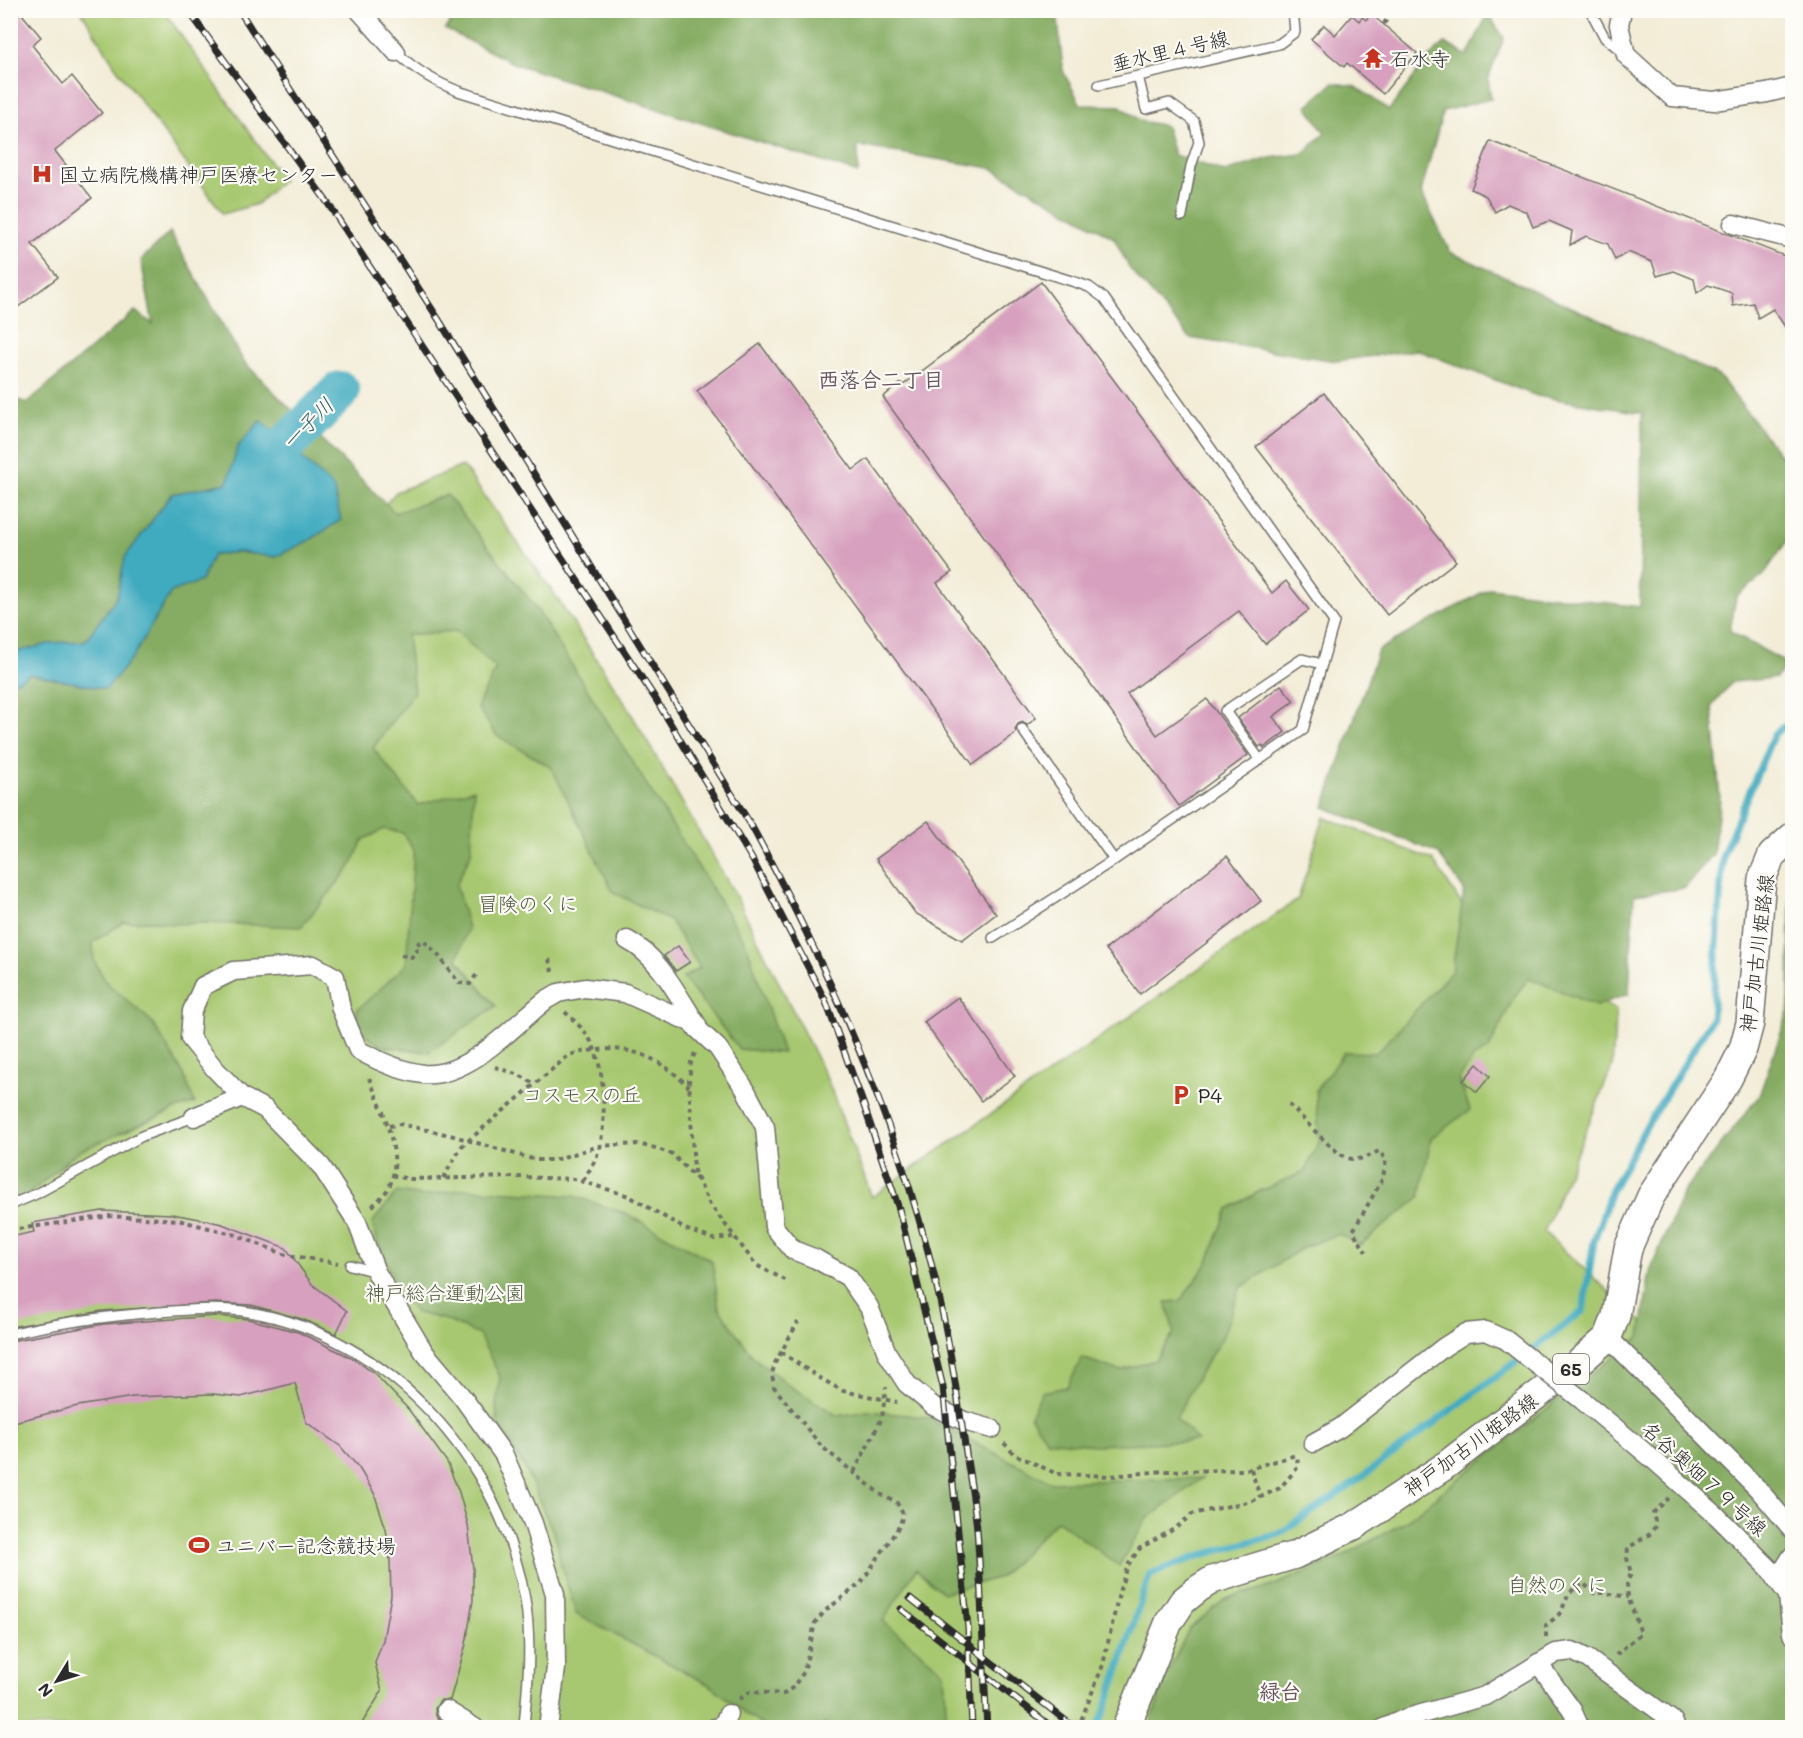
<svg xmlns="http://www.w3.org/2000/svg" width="1803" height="1738" font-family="Mali,'Klee One',sans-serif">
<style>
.green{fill:#a7c870;stroke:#697a4e;stroke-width:1.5}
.forest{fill:#85ac62;stroke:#586c46;stroke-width:1.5}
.water{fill:#40aabf;stroke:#366a75;stroke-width:1.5}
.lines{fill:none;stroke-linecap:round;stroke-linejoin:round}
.stream{stroke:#40aabf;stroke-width:7}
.river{stroke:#40aabf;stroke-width:40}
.building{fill:#d7a0be}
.lane-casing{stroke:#716f68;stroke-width:12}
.street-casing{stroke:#716f68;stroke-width:21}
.primary-casing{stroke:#716f68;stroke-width:30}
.path{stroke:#716f68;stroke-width:4;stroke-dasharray:4.5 4.5;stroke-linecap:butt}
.lane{stroke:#fff;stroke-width:9}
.street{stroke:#fff;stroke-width:18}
.primary{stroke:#fff;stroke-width:27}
.rail-casing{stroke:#2b2b2b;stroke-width:7}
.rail{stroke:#fdfcf7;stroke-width:4.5;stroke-dasharray:14;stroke-linecap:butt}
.street-bridge-casing{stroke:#716f68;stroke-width:21;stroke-linecap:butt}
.street-bridge{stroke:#fff;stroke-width:18}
.labels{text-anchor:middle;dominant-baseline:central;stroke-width:4.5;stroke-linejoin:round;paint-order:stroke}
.shield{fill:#fdfcf7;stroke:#6a6a68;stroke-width:1.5}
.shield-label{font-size:18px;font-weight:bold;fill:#2b2b2b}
.street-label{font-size:20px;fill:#2b2b2b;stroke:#fdfcf7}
.poi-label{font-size:20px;fill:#2b2b2b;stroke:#fdfcf7;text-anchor:start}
.park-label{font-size:20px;fill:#505a40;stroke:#fdfcf7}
.neighbourhood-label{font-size:21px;font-weight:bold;fill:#67545e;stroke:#fdfcf7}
.water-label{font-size:21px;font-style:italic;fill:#335e66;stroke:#fdfcf7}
</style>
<rect width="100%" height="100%" fill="#fdfcf7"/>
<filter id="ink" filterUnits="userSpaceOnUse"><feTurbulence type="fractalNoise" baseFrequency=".0167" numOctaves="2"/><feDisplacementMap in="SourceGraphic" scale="12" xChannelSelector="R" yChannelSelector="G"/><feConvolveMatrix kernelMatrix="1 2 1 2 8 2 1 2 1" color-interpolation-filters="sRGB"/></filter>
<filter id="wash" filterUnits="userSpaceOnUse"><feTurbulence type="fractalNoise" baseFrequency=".008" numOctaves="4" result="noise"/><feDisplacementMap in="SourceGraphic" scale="24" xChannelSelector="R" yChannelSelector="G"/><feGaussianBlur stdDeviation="1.35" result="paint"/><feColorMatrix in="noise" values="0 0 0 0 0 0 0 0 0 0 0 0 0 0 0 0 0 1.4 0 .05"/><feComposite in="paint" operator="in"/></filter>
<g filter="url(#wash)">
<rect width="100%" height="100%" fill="#f3edd8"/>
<g class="green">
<path d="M81,11H164L283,180L257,204L223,214L115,66Z"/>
<path d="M463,466L553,592L628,708L737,898L828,1081L872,1197L1298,899L1324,817L1433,860L1481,934L1616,1010L1612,1067L1544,1232L1657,1336L1792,1727H11V767L359,535L396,492Z"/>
</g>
<g class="forest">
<path d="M461,10L1057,11L1063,71L1081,105L1120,106L1141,121L1166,126L1174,155L1225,172L1270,158L1302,154L1325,133L1307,106L1333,83L1355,86L1389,110L1430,56L1445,43L1467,56L1488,14L1504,38L1488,79L1491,99L1443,111L1421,192L1450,252L1633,335L1719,376L1792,470V533L1763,576L1736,597L1730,631L1788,664L1776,678L1732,682L1712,706L1720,799L1713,854L1685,888L1634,895L1629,994L1596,1006L1529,978L1514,997L1489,1049L1474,1057L1459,1079L1470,1110L1431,1138L1420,1197L1360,1245L1339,1234L1304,1247L1240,1288L1223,1336L1202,1370L1176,1418L1198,1441L1095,1445L1047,1440L1030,1416L1042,1392L1067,1387L1082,1358L1120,1371L1155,1360L1174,1333L1166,1302L1180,1301L1207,1264L1228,1209L1260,1191L1304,1172L1319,1142L1316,1090L1344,1052L1376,1053L1452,971L1464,890L1438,853L1324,807L1378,650L1490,588L1640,607L1642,413L1537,396L1417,350L1336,361L1190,338L1130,269L1114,238L991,168L858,146V173L515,64L445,29Z"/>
<path d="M170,232L244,362L395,513L447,495L536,608L746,943L783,1053L739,1049L683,978L700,967L670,921L613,892L551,767L496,735L477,707L496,668L456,631L407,635L414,692L373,748L418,805L474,789L471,853L456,885L468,928L457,959L496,1006L429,1052L380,1046L357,1028V1010L406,965L414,851L403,833L384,829L363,840L350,868L301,927L207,923L173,924L153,921L124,922L93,942L94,960L106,982L152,1022L183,1073L195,1103L176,1109L77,1152L11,1210V684L30,674L106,689L153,622L171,592L201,581L213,555L239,552L275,557L310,540L340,520L238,446L227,483L172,494L125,557L117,597L85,641L52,643L11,655V398L27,403L135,311L153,324L141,260Z"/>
<path d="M1792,886V1727L1150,1728L1163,1683L1189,1629L1225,1599L1272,1586L1339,1558L1402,1524L1560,1398L1640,1337L1650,1271L1684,1191L1759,1096L1789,1010L1790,889Z"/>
<path d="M465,1189L574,1196L627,1214L712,1261L719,1308L753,1357L791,1387L838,1416L867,1411L926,1417L1051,1482L1202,1478L1146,1520L1119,1566L1057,1520L1000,1577L943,1593L916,1569L883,1621L944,1672L947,1727L833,1728L825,1723L822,1727H765L748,1716L713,1687L576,1614L561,1564L557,1541L525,1468L498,1425L496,1406L500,1377L479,1335L446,1320L414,1312C395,1284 380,1256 372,1223L397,1192L423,1196Z"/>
</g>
<path class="water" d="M261,420L333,487L341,520L310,540L275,557L239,552L213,555L201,581L171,592L133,657L106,689L30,674L11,684L12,653L52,643L85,641L117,597L125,557L172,494L227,483L238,446Z"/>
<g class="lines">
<path class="stream" d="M1098,1728C1118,1678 1132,1625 1150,1574L1202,1555L1279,1534L1354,1483L1583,1311L1594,1241L1611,1191L1647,1125L1712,1019L1723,854L1774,734L1792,721"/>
<path class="river" d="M275,456L340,391"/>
</g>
<g id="blocks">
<g class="building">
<path d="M21,13L41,37L32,45L63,84L72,76L102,113L55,151L92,198L32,244L58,277L10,313V21Z"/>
<path d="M1371,14L1417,53L1383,94L1347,63L1344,67L1311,39L1324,25L1335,35L1352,15L1359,21L1362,17L1366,20Z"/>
<path d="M1490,141L1792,259V337L1773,309L1758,318L1753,303L1733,306L1732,293L1708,285L1697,293L1694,279L1674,271L1657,276L1652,262L1628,252L1615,260L1608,244L1586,236L1570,245L1572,231L1549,221L1533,227L1527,212L1508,204L1495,212L1486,196L1471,189Z"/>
<path d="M1041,282L1272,593L1286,581L1309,610L1265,644L1239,611L1127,694L1157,735L1207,699L1248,755L1179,806L883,397L901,383L903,385Z"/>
<path d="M760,344L853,470L868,459L952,572L937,583L1036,718L1027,725L1022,722L1018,724L1015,729L1016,733L973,765L697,391Z"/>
<path d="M1324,393L1456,561L1387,615L1256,447Z"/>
<path d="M1281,685L1294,701L1273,717L1285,732L1264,748L1262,745L1259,747L1238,718Z"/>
<path d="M928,821L996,914L962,940L915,913L876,859Z"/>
<path d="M1227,856L1261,901L1140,994L1106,949Z"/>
<path d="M678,946L690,962L676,971L664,956Z"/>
<path d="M958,997L1015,1076L981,1101L924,1022Z"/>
<path d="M1477,1064L1490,1076L1477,1092L1463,1081Z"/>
<path d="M102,1211L172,1214L200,1219L222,1224L286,1248L312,1284L347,1311L336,1334L302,1319L251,1305L215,1303L102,1311L10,1327V1237L34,1232L32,1223Z"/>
<path d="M215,1316L248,1319L298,1332L352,1358L375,1374L409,1410L447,1462L459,1492L468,1525L473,1569V1600L466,1644L450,1700H440L435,1709L436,1716L442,1721L440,1728H359L382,1691L375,1663L383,1640L391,1596L390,1560L386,1529L374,1493L359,1468L340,1446L306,1422L295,1383L241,1397L213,1394L133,1397L78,1406L10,1423V1341L104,1324Z"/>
</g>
</g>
</g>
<g filter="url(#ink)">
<use href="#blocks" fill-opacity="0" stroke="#716f68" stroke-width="1.5"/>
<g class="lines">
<g class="lane-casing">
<g id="lane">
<path d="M1590,10L1605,38L1623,52"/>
<path d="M396,52C416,71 436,83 461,92L1078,283L1089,287L1104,298L1334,622L1303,730L1114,860L1022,729"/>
<path d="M1138,76L1146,109L1169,103L1194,121L1199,142L1191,166L1182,216"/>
<path d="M1099,85L1279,44L1295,32L1293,10"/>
<path d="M1260,760L1225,711L1302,659L1322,664"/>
<path d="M993,938L1114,860"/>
<path d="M10,1205L36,1194L142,1136L194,1117"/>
<path d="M350,1265L376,1272"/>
<path d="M10,1334C59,1322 109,1316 159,1312C189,1310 219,1307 249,1312C390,1336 501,1461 525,1599C532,1642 528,1683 524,1726"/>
</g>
</g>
<g class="street-casing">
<g id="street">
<path d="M359,10L396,52"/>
<path d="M1622,10L1619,25L1626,55L1672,97L1714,101L1767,93L1792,87"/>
<path d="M1733,224L1792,239"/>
<path d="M627,940C659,956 678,996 697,1025"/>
<path d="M194,1117L242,1097"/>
<path d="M1608,1337L1758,1489L1792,1529"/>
<path d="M1582,1400L1655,1461L1717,1516L1769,1568L1788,1595L1792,1634"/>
<path d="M1313,1443L1340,1428L1444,1347L1466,1333L1486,1331L1506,1340"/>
<path d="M1777,1580L1792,1556"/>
<path d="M1538,1663L1572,1710L1580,1728"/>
<path d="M446,1710L475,1728"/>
<path d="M548,1728L556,1668L555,1594L533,1523L504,1455L463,1398L424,1352L376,1272L357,1222L321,1166L265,1109L242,1097L215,1069L190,1038L192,1011L203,986L234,971L313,965L335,977L341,1009L358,1050C378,1061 400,1071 423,1074C468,1078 513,1026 546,1000L558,993L585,988L625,993L690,1022L718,1048L745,1089L765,1127L774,1227L793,1250L816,1259L848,1277L869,1307L887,1353L907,1384L933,1406L964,1421L992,1429"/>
<path d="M715,1728L722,1727L728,1714"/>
<path d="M1384,1728L1404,1719L1485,1696L1556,1653L1572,1651L1588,1659L1673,1721L1676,1728"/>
</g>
</g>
<g class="primary-casing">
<path id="primary" d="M1126,1728L1169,1622L1183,1601L1198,1589L1212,1580L1295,1555L1354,1526L1442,1468L1574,1367L1608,1337L1616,1316L1628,1248L1651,1196L1728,1079L1743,1049L1750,1023L1762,879L1772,855L1792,837"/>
</g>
<g class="path">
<path d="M1384,24L1392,10"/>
<path d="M401,955L412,957L417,953L416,945L423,940L438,955L459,983L470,984L477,974"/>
<path d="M549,959L553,975"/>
<path d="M565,1012C576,1022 589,1034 594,1048C605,1074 607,1125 598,1153C595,1162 588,1172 583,1181"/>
<path d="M695,1053L691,1062L689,1081L694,1171L709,1203L756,1265L789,1282"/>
<path d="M495,1067L519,1075L535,1084"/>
<path d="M369,1078C381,1108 405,1155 389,1187C385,1195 376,1202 370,1209"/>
<path d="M1289,1104C1303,1118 1332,1152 1348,1158C1359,1162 1370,1155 1379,1151L1386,1160L1383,1178L1353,1231L1366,1252"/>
<path d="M389,1126L400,1124L450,1135L536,1160H554L599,1146L637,1144L655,1148L672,1154L698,1180"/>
<path d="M392,1175L408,1179L516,1177L574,1179L629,1196L685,1229L713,1239L733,1237"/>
<path d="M443,1178L462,1146L569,1055C620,1042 652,1050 689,1087"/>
<path d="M10,1230L110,1216L178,1220L236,1235L286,1255L338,1263"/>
<path d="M781,1352L818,1377L843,1391L897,1402"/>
<path d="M1004,1443L1014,1454L1057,1474L1111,1476L1164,1471L1245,1470L1296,1455"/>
<path d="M1251,1469L1260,1497"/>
<path d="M854,1472L882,1418L886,1387"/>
<path d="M1546,1637V1625C1551,1621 1559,1616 1561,1611C1570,1594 1565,1594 1583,1583L1594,1593H1605L1628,1597"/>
<path d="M1616,1655L1641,1633L1628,1597L1627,1584L1631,1573L1627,1558L1628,1548L1650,1534L1656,1525L1653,1513L1669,1498"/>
<path d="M739,1699L750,1692L784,1694L792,1688L804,1672L815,1623L825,1611L861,1583L900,1525L903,1514L897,1503L880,1494L821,1446L774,1387L772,1374L775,1363L798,1322"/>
<path d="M1078,1728L1103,1665L1120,1589L1128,1565L1140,1548L1176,1528L1192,1514L1252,1501L1280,1488L1298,1467L1297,1455"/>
</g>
<use href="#lane" class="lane"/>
<use href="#street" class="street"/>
<use href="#primary" class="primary"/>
<g class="rail-casing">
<g id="rail">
<path d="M188,10L325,199L655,698L752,859L826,1002L863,1103L899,1209L943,1387L968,1628L972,1728"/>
<path d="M239,10L439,320L751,825C823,958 886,1098 926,1244C944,1308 954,1374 964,1439C968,1469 974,1499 977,1529C982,1595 983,1661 987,1728"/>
<path d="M910,1598L1075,1728"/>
<path d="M901,1609L1053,1728"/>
</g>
</g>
<use href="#rail" class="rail"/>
<g class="street-bridge-casing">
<path id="street-bridge" d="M1506,1340L1582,1400"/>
</g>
<use href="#street-bridge" class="street-bridge"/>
</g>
</g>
<defs>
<g id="temple-bare" transform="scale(1.62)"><path d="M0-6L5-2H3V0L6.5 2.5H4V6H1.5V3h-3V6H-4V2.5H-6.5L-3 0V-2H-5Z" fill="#c8321e" stroke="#fdfcf7" stroke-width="2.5" paint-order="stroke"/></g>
<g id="hospital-bare" transform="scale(1.62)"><path d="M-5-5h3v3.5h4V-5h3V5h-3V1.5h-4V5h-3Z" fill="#c8321e" stroke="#fdfcf7" stroke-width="2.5" paint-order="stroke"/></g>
<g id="parking-bare" transform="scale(1.62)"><path d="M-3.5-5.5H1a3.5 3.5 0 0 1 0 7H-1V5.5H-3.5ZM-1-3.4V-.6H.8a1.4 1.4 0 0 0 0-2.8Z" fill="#c8321e" stroke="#fdfcf7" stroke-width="2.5" paint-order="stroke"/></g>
<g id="stadium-bare" transform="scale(1.62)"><path d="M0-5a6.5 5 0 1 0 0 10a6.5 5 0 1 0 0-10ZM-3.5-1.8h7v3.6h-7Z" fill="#c8321e" stroke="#fdfcf7" stroke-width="2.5" paint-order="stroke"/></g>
</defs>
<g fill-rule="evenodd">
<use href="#temple-bare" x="1373" y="58"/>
<use href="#hospital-bare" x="42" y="174"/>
<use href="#parking-bare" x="1181" y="1095"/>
<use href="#stadium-bare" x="199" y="1545"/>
</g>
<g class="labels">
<rect class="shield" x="1553" y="1354" width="36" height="30" rx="4.5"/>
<g class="shield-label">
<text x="1571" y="1369">65</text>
</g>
<g class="street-label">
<text transform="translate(1170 50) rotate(-13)">垂水里４号線</text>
<text transform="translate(1756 953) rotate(-83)">神戸加古川姫路線</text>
<text transform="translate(1470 1444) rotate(-36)">神戸加古川姫路線</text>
<text transform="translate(1705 1478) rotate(42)">名谷奥畑７９号線</text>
</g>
<g class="poi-label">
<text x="1390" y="58">石水寺</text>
<text x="59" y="174">国立病院機構神戸医療センター</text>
<text x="1198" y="1095">P4</text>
<text x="216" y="1545">ユニバー記念競技場</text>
</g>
<g class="park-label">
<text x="528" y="903">冒険のくに</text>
<text x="582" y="1094">コスモスの丘</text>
<text x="445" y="1292">神戸総合運動公園</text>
<text x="1557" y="1584">自然のくに</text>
</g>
<g class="neighbourhood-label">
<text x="881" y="378">西落合二丁目</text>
<text x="1280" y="1690">緑台</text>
</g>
<g class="water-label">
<text transform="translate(307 423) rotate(-45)">一子川</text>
</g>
</g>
<rect width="1803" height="1738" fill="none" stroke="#fdfcf7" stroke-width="36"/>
<g transform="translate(57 1681) rotate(232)" stroke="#fdfcf7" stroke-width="4.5" paint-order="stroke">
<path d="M0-4.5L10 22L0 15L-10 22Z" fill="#2b2b2b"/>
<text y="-9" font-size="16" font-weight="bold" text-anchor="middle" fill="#2b2b2b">N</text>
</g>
</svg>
